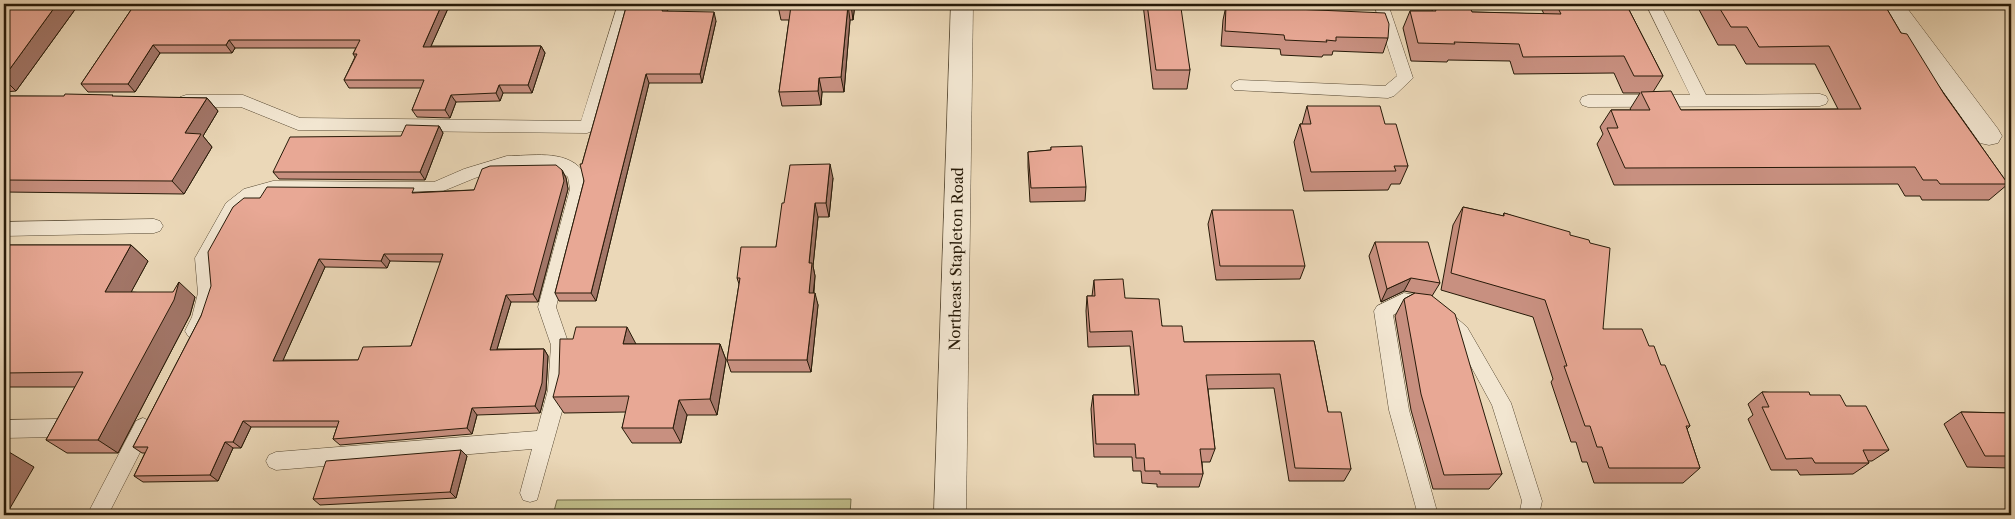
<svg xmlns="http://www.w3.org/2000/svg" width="2015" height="519" font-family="'Libre Caslon Text',serif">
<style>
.green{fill:#bfbc89;stroke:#736b48}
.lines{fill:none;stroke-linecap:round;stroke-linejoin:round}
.service-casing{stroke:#584a34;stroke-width:1}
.minor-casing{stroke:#584a34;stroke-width:1}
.tertiary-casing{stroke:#584a34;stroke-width:1}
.service{fill:#f2e6d1;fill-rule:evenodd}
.minor{fill:#f2e6d1;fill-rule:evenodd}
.tertiary{fill:#f2e6d1;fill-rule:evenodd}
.wall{fill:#c89080;stroke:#271a08;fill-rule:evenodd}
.shaded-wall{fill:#a27668;stroke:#271a08}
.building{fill:#e8a895;stroke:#271a08;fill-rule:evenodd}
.labels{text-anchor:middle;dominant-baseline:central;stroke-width:5;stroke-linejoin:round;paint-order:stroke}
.street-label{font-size:15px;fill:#271a08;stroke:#f2e6d1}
</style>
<rect width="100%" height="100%" fill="#ebd8b8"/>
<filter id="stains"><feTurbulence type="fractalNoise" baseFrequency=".004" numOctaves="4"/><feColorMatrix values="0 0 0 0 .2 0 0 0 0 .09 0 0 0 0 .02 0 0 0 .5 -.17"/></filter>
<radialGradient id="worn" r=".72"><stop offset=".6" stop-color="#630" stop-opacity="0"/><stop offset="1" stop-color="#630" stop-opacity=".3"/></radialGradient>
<path class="green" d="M851,499L850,515H553L557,500Z"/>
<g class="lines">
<g class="service-casing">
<g id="service">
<path d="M618,4H632L595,127L593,131L587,133L298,130L241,107H186L180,105L178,101L180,97L186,95H243L300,118L581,121Z"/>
<path d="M1374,4H1388L1413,78L1394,96L1388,98L1234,90L1231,86L1234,82L1239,80L1385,86L1397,76Z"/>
<path d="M1646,4H1660L1706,95L1820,94L1826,96L1828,100L1826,104L1820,106L1588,107L1582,105L1580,101L1582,97L1588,95H1690Z"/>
<path d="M507,156C530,156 565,149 582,170C586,175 586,183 586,189L556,307L569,345L568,390L537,500L530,502L523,500L520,493L532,449L276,470L269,467L266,461L269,455L276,452L537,431L548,390L551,345L538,307L570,189L568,177L558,169L553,168H507L475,178L436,194L273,193L256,199L238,213L213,258L216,293L210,317L200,336L194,339L188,336L185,331L192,317L198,293L195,258L226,203L244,189L273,181L434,182L464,169Z"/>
<path d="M154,219L160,221L163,226L160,231L154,233L4,236V222Z"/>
<path d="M1404,293L1433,298L1467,327L1511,403L1542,501L1539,515H1519L1522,501L1492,405L1455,337L1422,310L1406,308L1393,315L1409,410L1438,515H1418L1389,410L1374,311L1377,306Z"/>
<path d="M143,418L150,421L153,427L108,515H87L136,421Z"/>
<path d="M58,419L65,422L68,428L65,434L58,437L4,438V420Z"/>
</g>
</g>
<g class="minor-casing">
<path id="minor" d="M1881,4H1904L1998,129L2002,136L1998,143L1989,145L1980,143Z"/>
</g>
<g class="tertiary-casing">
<path id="tertiary" d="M951,4H973L966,515H934Z"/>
</g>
<use href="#service" class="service"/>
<use href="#minor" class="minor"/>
<use href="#tertiary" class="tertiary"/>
</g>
<g class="wall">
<path d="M5,4H79L16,91L4,92V5Z"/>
<path d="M135,4H450L431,46H541L545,53L532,93H503L500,101L456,102L450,118L417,117L412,110L421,88H349L344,80L355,57L353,54L356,48H235L232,53H160L135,92H88L81,84Z"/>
<path d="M627,4H669L667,11L716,21L702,83H649L596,301H559L555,293L584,181L582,164Z"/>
<path d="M855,4L853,20H850L844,92H822L821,105L782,106L779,92L789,20H781L778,6Z"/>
<path d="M1143,4H1176L1190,70L1187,89H1153Z"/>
<path d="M1539,4H1626L1663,76L1653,92L1681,110L1838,109L1815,64H1746L1735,45H1718L1696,4H1884L1901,33L2008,184L1989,200H1922L1920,196H1905L1898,184L1614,185L1597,144L1603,134L1600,127L1611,110H1631L1630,109L1640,93H1623L1614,73L1514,74L1510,61L1448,60L1447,62L1411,61L1403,28L1410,11H1432L1434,6L1472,12L1544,14Z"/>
<path d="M1226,6L1388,38L1383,53L1333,51L1332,55H1323L1322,57L1281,55L1280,49L1221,46L1223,20Z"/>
<path d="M4,96L207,98L218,111L203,136L212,147L184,194L4,192Z"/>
<path d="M1307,106L1385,124L1408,166L1400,184H1391L1388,190L1304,191L1294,142L1300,124H1302Z"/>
<path d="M439,126L443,133L425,180L279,179L273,172Z"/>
<path d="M1051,147L1086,187L1085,201L1030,202L1028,167V152L1051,150Z"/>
<path d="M562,170L566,178L568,189L538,302H511L497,349H544L548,356L546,390L540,413L477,415L472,434L340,445L333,439L337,427H251L241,448H233L218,481L143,482L134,476L145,453H142L133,447L201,316L260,198L474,190ZM390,261L441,262L411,346L358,360H283L325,267L387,268Z"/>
<path d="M833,178L829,217H818L813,266L815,276L814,293L818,305L811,372H731L727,360L739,284L737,278L776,247L784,203Z"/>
<path d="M1463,207L1503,216L1504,213L1570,235L1603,329L1649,346L1661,365L1690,426L1687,429L1700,468L1683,483H1594L1587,462H1582L1576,442H1571L1551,382L1553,379L1533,317L1441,290L1453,225Z"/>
<path d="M1212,210L1305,266L1300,279L1216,280L1208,224Z"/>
<path d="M1375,242L1440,283L1432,296L1502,474L1489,489H1433L1411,410L1395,316L1404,299L1415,293L1404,291L1381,302L1369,256Z"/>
<path d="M4,245H131L148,261L131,292L195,297L190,315L118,453H67L46,440L75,387H4Z"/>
<path d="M1094,280L1125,298L1184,342L1314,341L1328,412L1351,469L1344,481H1289L1274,388L1208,389L1215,449L1210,462H1202L1203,474L1199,487H1157V484L1142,483L1141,471H1133L1132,457H1094L1091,409L1093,395H1135L1130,346L1088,347L1086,311L1087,296H1092Z"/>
<path d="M636,344H720L726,360L717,415H687L681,443H632L622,428L626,412L564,413L553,397Z"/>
<path d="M1762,392L1810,395L1846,406L1889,450L1872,461H1868L1869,463L1853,474L1800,475L1797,470H1771L1748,419L1753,415L1748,404Z"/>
<path d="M1961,412L2011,413V468L1967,467L1944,424Z"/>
<path d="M461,450L467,456L456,498L320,505L313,499Z"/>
</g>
<g class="shaded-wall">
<path d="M57,4H79L16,91L4,79V77Z"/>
<path d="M442,4H450L427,55L423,47Z"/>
<path d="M664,4H669L665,20L662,11Z"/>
<path d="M851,4H855L853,20L851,5Z"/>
<path d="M848,5L850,20L844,92L841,77Z"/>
<path d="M714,12L716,21L702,83L700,74Z"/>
<path d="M229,40L235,48L232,53L226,45Z"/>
<path d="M153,45L160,53L135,92L128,84Z"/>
<path d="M541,46L545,53L532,93L528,85Z"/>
<path d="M646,74L649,83L596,301L591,293Z"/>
<path d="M819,78L822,92L821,105L818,91Z"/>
<path d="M499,85L503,93L500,101L496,93Z"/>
<path d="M451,95L456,102L450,118L445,110Z"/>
<path d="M207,98L218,111L203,136L212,147L184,194L172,181L185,133Z"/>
<path d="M439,126L443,133L425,180L420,172Z"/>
<path d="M830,164L833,178L829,217L826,203Z"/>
<path d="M562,170L566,178L568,189L538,302L533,294Z"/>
<path d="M815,203L818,217L813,266L815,276L812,305L809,293V263Z"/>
<path d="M131,245L148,261L123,307L105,292Z"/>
<path d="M384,254L390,261L387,268L381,261Z"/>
<path d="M319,259L325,267L280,367L273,361Z"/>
<path d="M1411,278L1404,291L1381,302L1387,289Z"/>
<path d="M179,282L195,297L190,315L118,453L98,440Z"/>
<path d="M815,293L818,305L811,372L807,360Z"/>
<path d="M506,295L511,302L495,356L490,350Z"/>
<path d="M627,327L636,344H623Z"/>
<path d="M720,344L726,360L717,415L710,399Z"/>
<path d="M544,349L548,356L546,390L540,413L535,406Z"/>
<path d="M679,400L687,415L681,443L673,428Z"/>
<path d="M472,408L477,415L472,434L467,428Z"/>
<path d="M243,421L251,427L241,448L233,442Z"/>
<path d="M225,442L233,448L218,481L210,475Z"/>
<path d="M461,450L467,456L456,498L450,492Z"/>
<path d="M9,452L34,467L6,515H4V461Z"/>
</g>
<g class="building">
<path d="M5,4H57L4,77V5Z"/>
<path d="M135,4H442L423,47L541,46L528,85H499L496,93L451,95L445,110H412L424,80H344L357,54H353L360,40H229L226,45H153L128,84H81Z"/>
<path d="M627,4H664L662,11L714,12L700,74H646L591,293H555L584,181L580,164H582Z"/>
<path d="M778,4H851V5H848L841,77L819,78L818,91L779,92L791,6H778Z"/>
<path d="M1147,4H1176L1177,8H1181L1190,70H1156Z"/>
<path d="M1556,4H1626L1663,76H1634L1624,56L1523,57L1519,44L1454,42L1455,44L1418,43L1410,11H1436L1434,6L1470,7L1472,12L1561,14Z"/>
<path d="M1717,4H1884L1901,33L1907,34L1944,94L2008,184H1940L1937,180H1923L1915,167L1625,168L1607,128H1618L1611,110H1650L1641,92L1671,91L1681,110L1861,109L1829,46L1759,47L1747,27H1731Z"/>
<path d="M1226,6L1385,13L1389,24L1388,38L1336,37V41L1326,40L1327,42L1285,40L1284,35L1225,31Z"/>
<path d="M65,94L113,95L112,96L207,98L185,133L201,134L172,181L4,180V96H64Z"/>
<path d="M1307,106H1380L1385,124H1396L1408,166H1394L1396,171L1311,172L1300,124H1311Z"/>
<path d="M406,125L439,126L420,172H273L290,137L401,136Z"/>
<path d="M1082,146L1086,187L1031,188L1028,152L1051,150V147Z"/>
<path d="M830,164L826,203H815L809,263H812L809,293H815L807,360H727L740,278H737L741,247H776L782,203H784L790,165Z"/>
<path d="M556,165L562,170L564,181L533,294L506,295L490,350L544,349L542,383L535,406L472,408L467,428L333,439L339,421H243L233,442H225L210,475L134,476L148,447H133L201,316L211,286L208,252L233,207L244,198H260L267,187L414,188L412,193L474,190L482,169L490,166ZM384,254H443L411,346L363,347L358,360L273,361L319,259L381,261Z"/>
<path d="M1463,207L1504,216V213L1570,232V235L1589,240L1590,243L1610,248L1603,329H1642L1649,346H1654L1661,365H1665L1690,426H1686L1700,468H1609L1602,447H1597L1590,426H1585L1564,366H1567L1545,300L1451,273Z"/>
<path d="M1212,210H1293L1305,266H1220Z"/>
<path d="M1375,242H1428L1440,283L1411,278L1387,289Z"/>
<path d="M4,245H131L105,292H173L179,282L174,300L98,440H46L83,372L4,373Z"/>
<path d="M1123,279L1125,298L1159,299L1162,326H1182L1184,342L1314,341L1328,412H1341L1351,469L1295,468L1280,374L1206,375L1215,449H1200L1203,474H1160V471H1145L1144,458H1136L1135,444H1096L1093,395H1139L1132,331L1090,332L1087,296H1095L1094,280Z"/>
<path d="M1415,293L1431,295L1455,314L1502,474L1444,475L1421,394L1404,299Z"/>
<path d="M576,327H627L623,344H720L710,399L679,400L673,428H622L629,396L553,397L559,374L560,339H573Z"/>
<path d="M1762,392H1809L1810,395H1840L1846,406H1866L1889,450H1863L1869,463H1815L1812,458L1786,459L1762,407H1769Z"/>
<path d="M1961,412L2011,413V456H1985Z"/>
<path d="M461,450L450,492L313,499L326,461Z"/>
<path d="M4,452H9L4,461Z"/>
</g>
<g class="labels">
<g class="street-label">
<text transform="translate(956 259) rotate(-89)">Northeast Stapleton Road</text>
</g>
</g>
<rect width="2015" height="519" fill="none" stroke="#ebd8b8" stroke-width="20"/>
<rect x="5" y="5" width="2005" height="509" fill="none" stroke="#271a08" stroke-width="2.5"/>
<rect x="10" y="10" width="1995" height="499" fill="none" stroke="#271a08"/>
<rect width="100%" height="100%" filter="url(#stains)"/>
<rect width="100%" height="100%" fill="url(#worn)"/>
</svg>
